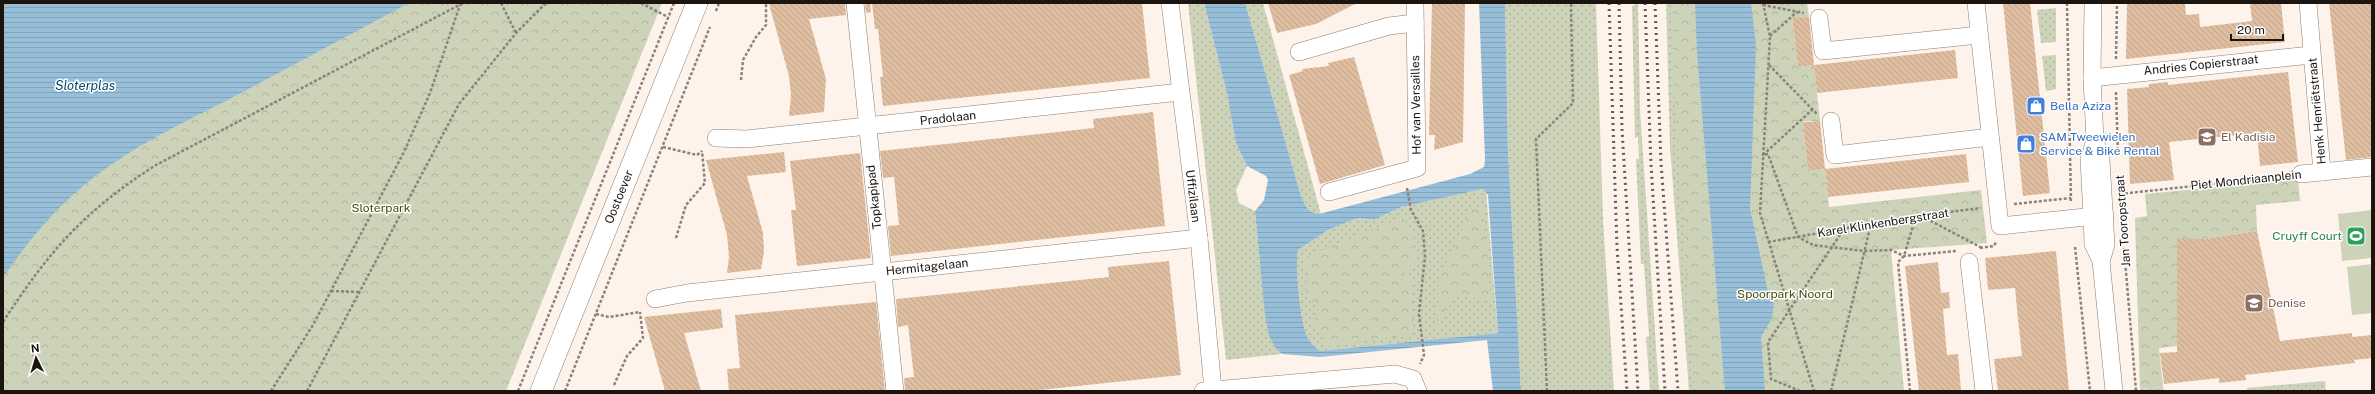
<svg xmlns="http://www.w3.org/2000/svg" width="2375" height="394" font-family="'Public Sans',sans-serif">
<style>
.grass{fill:url(#grass-dots)}
.forest{fill:url(#forest-crowns)}
.pitch{fill:#cdd3b9}
.water{fill:url(#water-rules);fill-rule:evenodd}
.building{fill:url(#building-back-hatch)}
.lines{fill:none;stroke-linecap:round;stroke-linejoin:round}
.minor-casing{stroke:#8e7d70;stroke-width:18}
.major-casing{stroke:#8e7d70;stroke-width:22}
.path{stroke:#8b827b;stroke-width:2.5;stroke-dasharray:3 2;stroke-linecap:butt}
.minor{stroke:#fff;stroke-width:17}
.major{stroke:#fff;stroke-width:21}
.rail{stroke:#635b55;stroke-width:3;stroke-dasharray:2 4;stroke-linecap:butt}
.labels{text-anchor:middle;dominant-baseline:central;stroke-width:3;stroke-linejoin:round;paint-order:stroke}
.street-label{font-size:12px;fill:#1b140f;stroke:#fff}
.shop-label{font-size:12px;fill:#366cbe;stroke:#fff;text-anchor:start}
.education-label{font-size:12px;fill:#785e54;stroke:#fff;text-anchor:start}
.park-label{font-size:12px;fill:#444d0c;stroke:#fff}
.leisure-label{font-size:12px;fill:#27864d;stroke:#fff;text-anchor:end}
.water-label{font-size:13px;font-style:italic;fill:#004a6c;stroke:#fff}
</style>
<defs>
<pattern id="grass-dots" width="8" height="8" patternUnits="userSpaceOnUse"><rect width="8" height="8" fill="#cdd3b9"/><path d="M2 2h.1M6 6h.1" fill="none" stroke="#afb49e" stroke-width="1.8" stroke-linecap="round"/></pattern>
<pattern id="forest-crowns" width="20" height="18" patternUnits="userSpaceOnUse"><rect width="20" height="18" fill="#cdd3b9"/><path d="M2 6a3 3 0 1 1 6 0M12 15a3 3 0 1 1 6 0" fill="none" stroke="#afb49e"/></pattern>
<pattern id="water-rules" width="6" height="5" patternUnits="userSpaceOnUse"><rect width="6" height="5" fill="#98bfd9"/><path d="M0 2.5h6" fill="none" stroke="#82a3b9"/></pattern>
<pattern id="building-back-hatch" width="6" height="6" patternUnits="userSpaceOnUse"><rect width="6" height="6" fill="#dfbda0"/><path d="M-1 5l2 2M0 0l6 6M5-1l2 2" fill="none" stroke="#bfa289"/></pattern>
</defs>
<rect width="100%" height="100%" fill="#fef3ea"/>
<g class="grass">
<path d="M1188,3H1204L1227,93L1236,143L1247,166L1236,190L1239,203L1255,211L1260,263L1276,349L1282,354L1226,360Z"/>
<path d="M1245,3H1263L1321,214C1309,214 1305,206 1301,196Z"/>
<path d="M1505,3H1596L1603,220L1614,391H1521L1508,151Z"/>
<path d="M1635,3H1638L1640,110L1659,391H1650L1646,337L1649,336L1644,264H1641L1636,159H1639L1638,137L1635,138L1632,6L1635,5Z"/>
<path d="M1666,3H1695L1725,391H1689L1670,147Z"/>
<path d="M2056,8V42L2041,43L2037,10Z"/>
<path d="M2056,55V89L2046,91L2042,56Z"/>
<path d="M1483,189L1486,191L1498,333L1320,351C1316,348 1312,344 1309,340C1300,326 1295,266 1298,250L1328,230L1352,220L1360,218L1374,220L1401,207Z"/>
<path d="M2325,381L2326,391H2247V388Z"/>
<path d="M2163,387L2164,391H2141L2140,389Z"/>
</g>
<g class="forest">
<path d="M370,3H662L506,391H3V223Z"/>
<path d="M1673,3H1807L1809,17L1792,19L1798,67L1814,65L1820,121H1803L1808,171L1825,169L1829,207L1981,190L1987,243L1891,250L1904,391H1695L1673,78Z"/>
<path d="M2298,179L2300,201L2256,205L2257,231L2204,239L2177,240V346L2159,348L2163,387L2140,389L2135,218L2147,216L2145,194Z"/>
<path d="M1483,207L1491,302L1456,294L1436,332L1438,280L1471,210Z"/>
<path d="M1403,217L1416,243V260L1404,274L1413,285V335L1328,346L1312,322L1319,312L1307,293L1305,257Z"/>
</g>
<g class="pitch">
<path d="M2372,210V258L2342,261L2338,214Z"/>
<path d="M2372,264V313L2352,315L2347,267Z"/>
</g>
<g class="water">
<path d="M3,3H409C353,33 297,63 241,93C187,121 129,147 82,187C51,213 26,244 3,278Z"/>
<path d="M1204,3H1245L1301,196C1305,205 1308,213 1319,214L1470,174L1484,167L1485,160L1479,3H1505L1508,151L1521,391H1493L1487,340L1320,357L1282,354L1276,349L1269,336L1265,315L1255,211L1264,200L1268,180L1266,176L1247,166L1236,143L1227,93ZM1483,189L1488,195L1498,333L1320,351C1316,348 1312,344 1309,340C1300,327 1295,266 1298,250L1328,230L1352,220L1360,218L1374,220L1401,207Z"/>
<path d="M1695,3H1751L1756,45L1750,209L1767,287L1774,304L1772,318L1761,337L1765,390L1768,391H1725L1697,53Z"/>
</g>
<g class="building">
<path d="M845,3L846,15L809,19L826,79L824,112L789,116L791,95L789,76L769,4Z"/>
<path d="M865,3H870L871,12L866,13Z"/>
<path d="M872,3H1142L1150,78L883,106L880,77H883L878,29H875Z"/>
<path d="M1268,3H1357L1316,24L1277,33Z"/>
<path d="M1432,3H1465L1463,142L1434,150L1435,135H1429Z"/>
<path d="M2003,3H2030L2050,193L2023,196Z"/>
<path d="M2127,3H2185L2186,15L2199,14L2200,27L2252,21L2250,3H2281L2285,42L2126,59Z"/>
<path d="M2329,3H2372V157L2346,160Z"/>
<path d="M1809,17L1814,65L1798,67L1792,18Z"/>
<path d="M1955,50L1958,78L1817,93L1814,65Z"/>
<path d="M1354,57L1385,165L1320,184L1289,75L1303,71L1302,69L1329,66L1328,63Z"/>
<path d="M2288,72L2298,162L2260,166L2257,133L2169,142L2174,180L2130,184L2127,89L2149,87V84L2168,82V85Z"/>
<path d="M1153,112L1165,226L891,256L888,226L899,225L894,177L883,178L880,151L1094,128L1093,119Z"/>
<path d="M1820,121L1825,169L1808,171L1803,122Z"/>
<path d="M784,152L786,172L747,176L763,233L764,252L761,269L727,273L729,257L727,235L706,160Z"/>
<path d="M860,153L871,258L797,266L791,210H796L790,161Z"/>
<path d="M1966,154L1969,182L1828,197L1825,169Z"/>
<path d="M2257,231L2280,341L2352,333V337L2372,335V358L2354,360L2355,363L2245,375L2246,380L2219,383V378L2164,384L2160,353L2177,352V239H2204Z"/>
<path d="M2056,251L2069,391H1998L1994,359L2022,356L2017,309L2015,288L1988,290L1985,258Z"/>
<path d="M1169,261L1181,375L1031,391H905L904,378L914,377L908,325L898,327L896,299L1109,277L1108,267Z"/>
<path d="M1938,262L1941,293L1949,292L1950,308L1943,309L1947,355L1958,354L1961,391H1919L1905,266Z"/>
<path d="M876,302L885,391H729L727,369L740,368L735,315Z"/>
<path d="M721,309L723,328L684,333L701,391H665L644,317Z"/>
</g>
<g class="lines">
<g class="minor-casing">
<g id="minor">
<path d="M855,3L895,391"/>
<path d="M1170,3L1199,238L1213,390"/>
<path d="M1976,3L2000,226L2105,215"/>
<path d="M2093,3L2092,78L2095,140L2101,160L2106,245L2101,261"/>
<path d="M2308,3L2322,172"/>
<path d="M1819,18L1823,51L1979,35"/>
<path d="M1299,52L1389,26L1415,23"/>
<path d="M2092,78L2311,55"/>
<path d="M1831,121L1835,155L1990,137"/>
<path d="M716,138L747,139L1180,92"/>
<path d="M2095,140L2089,160L2092,216L2093,244L2101,261L2114,391"/>
<path d="M2301,174L2372,167"/>
<path d="M1329,192L1417,168L1415,3"/>
<path d="M1969,262L1984,391"/>
<path d="M655,299L687,293L1199,238"/>
<path d="M1203,391L1395,374L1413,379L1418,391"/>
</g>
</g>
<g class="major-casing">
<path id="major" d="M541,391L697,3"/>
</g>
<g class="path">
<path d="M501,3L516,33"/>
<path d="M641,3L668,17"/>
<path d="M1763,3L1770,37L1760,213L1814,391"/>
<path d="M2067,3L2071,202"/>
<path d="M1763,5L1804,13"/>
<path d="M716,11L719,3"/>
<path d="M1770,36L1797,12"/>
<path d="M2116,59L2117,3"/>
<path d="M1769,65L1817,114"/>
<path d="M741,80L743,60L756,37L766,25V3"/>
<path d="M2116,92L2118,155"/>
<path d="M1813,109L1763,155L1768,154L1798,237L1813,245L1864,251L1891,250L1904,256L1956,251"/>
<path d="M663,147L697,155L702,151"/>
<path d="M1407,188L1411,210L1423,231L1425,256L1419,314L1424,355L1420,364"/>
<path d="M2120,194L2285,176"/>
<path d="M2014,204L2071,198"/>
<path d="M676,238L686,205L705,183L702,151"/>
<path d="M1768,242L1916,216L1981,208"/>
<path d="M2075,247L2090,391"/>
<path d="M1980,248L1994,246L1996,242"/>
<path d="M2124,248L2136,391"/>
<path d="M331,291L359,292"/>
<path d="M596,314L609,317L640,312"/>
<path d="M3,322C49,251 84,211 156,165L463,3"/>
<path d="M614,385L627,356L643,338L640,312"/>
<path d="M271,391L313,325L404,152L430,93L460,5"/>
<path d="M307,391L459,104L516,33L546,3"/>
<path d="M518,391L674,3"/>
<path d="M565,391L710,27"/>
<path d="M1547,391L1536,139L1573,103L1571,3"/>
<path d="M1800,391L1771,379L1768,342L1844,229"/>
<path d="M1831,391L1871,224"/>
<path d="M1910,391L1898,262L1904,256L1916,216L1929,220L1982,248"/>
</g>
<use href="#minor" class="minor"/>
<use href="#major" class="major"/>
<g class="rail">
<path d="M1609,3L1617,247L1627,391"/>
<path d="M1619,3L1622,129L1638,391"/>
<path d="M1645,3L1651,164L1665,391"/>
<path d="M1655,3L1661,163L1678,391"/>
</g>
</g>
<defs>
<g id="shop-square" transform="scale(1)"><rect x="-9" y="-9" width="18" height="18" rx="4" fill="#3f7fe0" stroke="#fff"/><path d="M-5-2.5h2.3a2.7 3.5 0 0 1 5.4 0H5L5.5 6h-11ZM-1.5-2.5h3a1.5 2.3 0 0 0-3 0Z" fill="#fff"/></g>
<g id="school-square" transform="scale(1)"><rect x="-9" y="-9" width="18" height="18" rx="4" fill="#8d6e63" stroke="#fff"/><path d="M0-5L7-2L0 1L-7-2ZM-4 1L0 2.5L4 1V4Q0 6-4 4Z" fill="#fff"/></g>
<g id="stadium-square" transform="scale(1)"><rect x="-9" y="-9" width="18" height="18" rx="4" fill="#2e9e5b" stroke="#fff"/><path d="M0-5a6.5 5 0 1 0 0 10a6.5 5 0 1 0 0-10ZM-3.5-1.8h7v3.6h-7Z" fill="#fff"/></g>
</defs>
<g fill-rule="evenodd">
<use href="#shop-square" x="2036" y="106"/>
<use href="#school-square" x="2207" y="137"/>
<use href="#shop-square" x="2026" y="144"/>
<use href="#stadium-square" x="2356" y="236"/>
<use href="#school-square" x="2254" y="303"/>
</g>
<g class="labels">
<g class="street-label">
<text transform="translate(2201 65) rotate(-6)">Andries Copierstraat</text>
<text transform="translate(1416 105) rotate(-91)">Hof van Versailles</text>
<text transform="translate(2317 111) rotate(-95)">Henk Henriëtstraat</text>
<text transform="translate(948 118) rotate(-6)">Pradolaan</text>
<text transform="translate(2246 180) rotate(-6)">Piet Mondriaanplein</text>
<text transform="translate(1193 196) rotate(83)">Uffizilaan</text>
<text transform="translate(619 197) rotate(-68)">Oostoever</text>
<text transform="translate(874 197) rotate(-96)">Topkapipad</text>
<text transform="translate(2123 221) rotate(-94)">Jan Tooropstraat</text>
<text transform="translate(1883 223) rotate(-9)">Karel Klinkenbergstraat</text>
<text transform="translate(927 267) rotate(-6)">Hermitagelaan</text>
</g>
<g class="shop-label">
<text x="2050" y="106">Bella Aziza</text>
<text x="2040" y="137">SAM Tweewielen<tspan x="2040" dy="14">Service &amp; Bike Rental</tspan></text>
</g>
<g class="education-label">
<text x="2221" y="137">El Kadisia</text>
<text x="2268" y="303">Denise</text>
</g>
<g class="park-label">
<text x="381" y="208">Sloterpark</text>
<text x="1785" y="294">Spoorpark Noord</text>
</g>
<g class="leisure-label">
<text x="2342" y="236">Cruyff Court</text>
</g>
<g class="water-label">
<text x="85" y="85">Sloterplas</text>
</g>
</g>
<rect width="2375" height="394" fill="none" stroke="#1b140f" stroke-width="8"/>
<g transform="translate(36 358) rotate(355)" stroke="#ffffff" stroke-width="3" paint-order="stroke">
<path d="M0-3L7 15L0 10L-7 15Z" fill="#1b140f"/>
<text y="-6" font-size="11" font-weight="bold" text-anchor="middle" fill="#1b140f">N</text>
</g>
<path d="M2231 34v6h52v-6" fill="none" stroke="#1b140f" stroke-width="2"/>
<text x="2237" y="34" font-size="12" fill="#1b140f" stroke="#ffffff" stroke-width="3" paint-order="stroke">20 m</text>
</svg>
